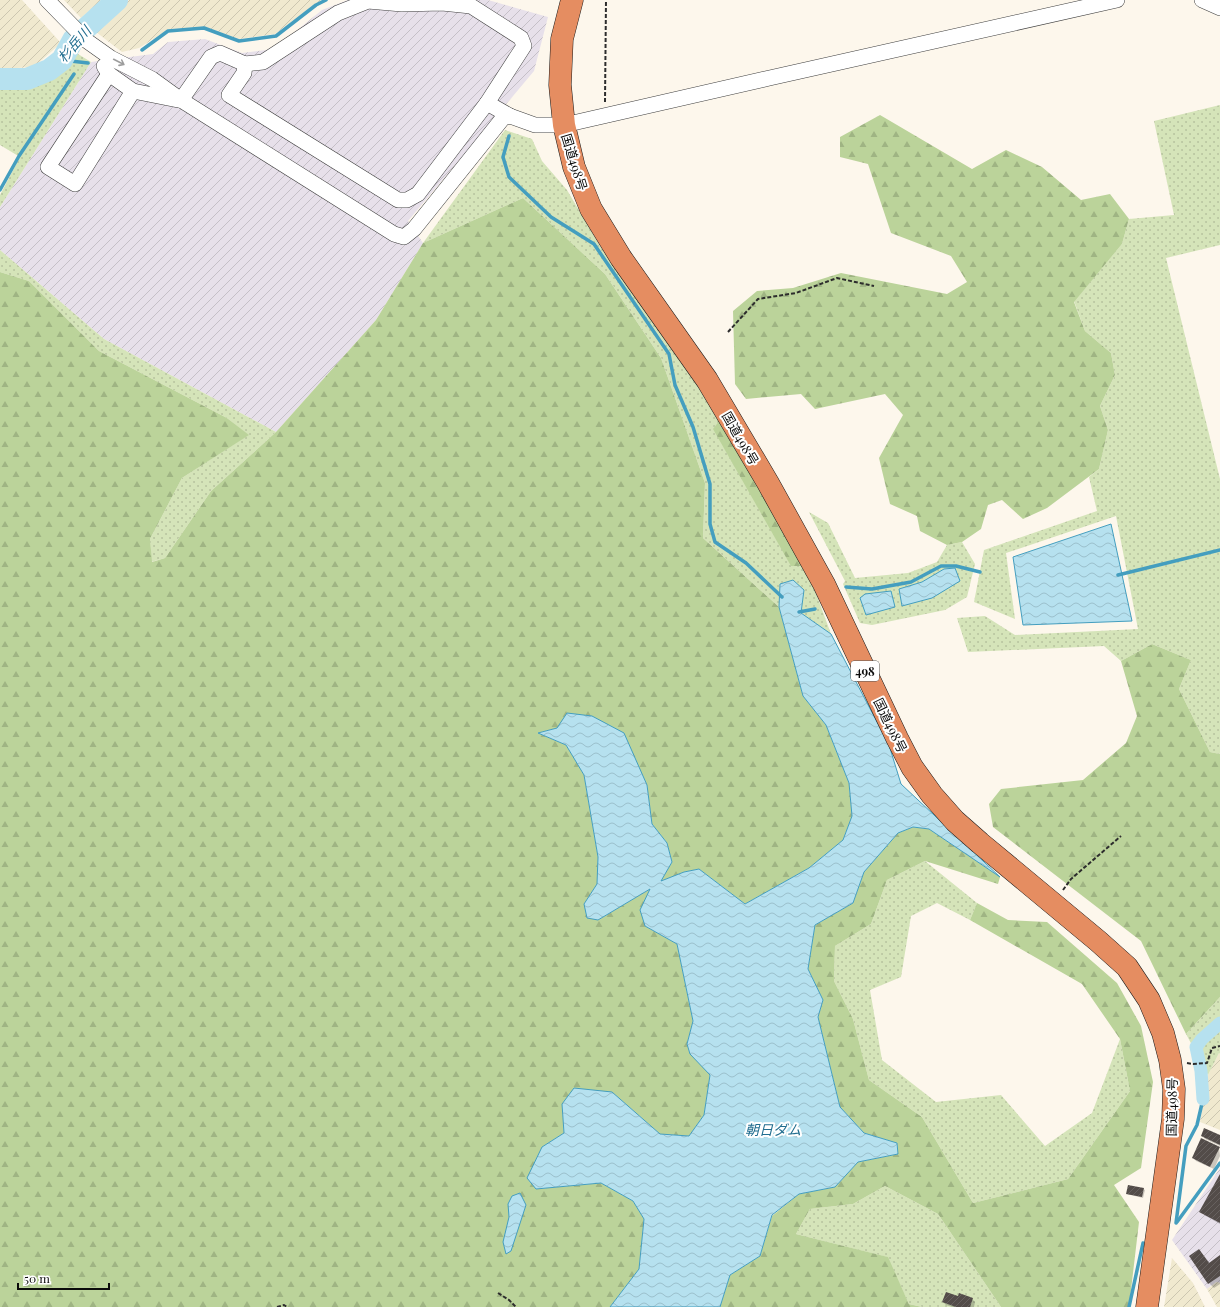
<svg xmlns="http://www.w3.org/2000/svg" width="1220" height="1307" font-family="'Playfair Display','Noto Sans JP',serif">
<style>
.industrial{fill:url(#industrial-furrows)}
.farmland{fill:url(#farmland-furrows)}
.grass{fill:url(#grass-dots);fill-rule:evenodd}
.forest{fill:url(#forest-firs)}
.water{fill:url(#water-waves);stroke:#449ebf}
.shadow{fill:#0003}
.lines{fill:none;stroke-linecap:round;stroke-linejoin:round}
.stream{stroke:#449ebf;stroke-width:3.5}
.canal{stroke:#b6e1ef;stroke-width:13}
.river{stroke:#b6e1ef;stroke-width:22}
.building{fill:url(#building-hatch)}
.minor-casing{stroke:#3e3e3e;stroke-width:16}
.highway-casing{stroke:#1c1c1c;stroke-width:23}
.path{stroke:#2d2d2d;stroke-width:2;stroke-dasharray:4 2;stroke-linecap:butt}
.minor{stroke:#fff;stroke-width:15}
.highway{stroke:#e58d61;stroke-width:22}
.oneway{stroke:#9d9d9d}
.labels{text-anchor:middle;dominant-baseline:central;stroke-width:4;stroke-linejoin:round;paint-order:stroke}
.shield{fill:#fff;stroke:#545454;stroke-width:1}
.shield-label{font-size:12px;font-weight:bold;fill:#0b0b0b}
.street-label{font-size:13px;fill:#0b0b0b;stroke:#fff}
.water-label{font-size:14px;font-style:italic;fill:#226e90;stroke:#fff}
</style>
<defs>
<pattern id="industrial-furrows" width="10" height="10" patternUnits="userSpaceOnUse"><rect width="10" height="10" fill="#e7e0ea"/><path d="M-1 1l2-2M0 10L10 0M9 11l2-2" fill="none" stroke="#c5bfc7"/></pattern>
<pattern id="farmland-furrows" width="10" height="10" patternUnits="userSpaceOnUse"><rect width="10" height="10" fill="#f0e9cf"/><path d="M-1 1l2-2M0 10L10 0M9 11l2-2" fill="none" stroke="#ccc6b0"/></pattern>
<pattern id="grass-dots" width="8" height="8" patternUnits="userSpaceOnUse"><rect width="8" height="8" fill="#d5e4b9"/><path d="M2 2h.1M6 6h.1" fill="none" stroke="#b6c29e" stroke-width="1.8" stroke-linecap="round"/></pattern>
<pattern id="forest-firs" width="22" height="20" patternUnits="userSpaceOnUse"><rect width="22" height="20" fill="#bbd39a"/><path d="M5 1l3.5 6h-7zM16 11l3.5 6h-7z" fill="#9fb483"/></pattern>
<pattern id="water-waves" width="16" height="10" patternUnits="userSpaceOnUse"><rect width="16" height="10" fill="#b6e1ef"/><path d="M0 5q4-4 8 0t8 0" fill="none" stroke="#9bc0cc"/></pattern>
<pattern id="building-hatch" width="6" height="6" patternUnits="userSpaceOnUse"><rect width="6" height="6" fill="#534c49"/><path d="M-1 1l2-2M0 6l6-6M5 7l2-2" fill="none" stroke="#67615f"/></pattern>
</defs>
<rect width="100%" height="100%" fill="#fdf7ec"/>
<g class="industrial">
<path d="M348,0H488L548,17L534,71L408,221L423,243L376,320L276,432L104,339L0,250V207L91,62L153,54L168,42L205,39L242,53L274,49L322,10Z"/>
<path d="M1220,1168V1283L1216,1282L1207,1289L1172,1240Z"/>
</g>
<g class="farmland">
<path d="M0,0H22L61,43L34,67L0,69Z"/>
<path d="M64,0H101L81,18Z"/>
<path d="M129,0H322L315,4L275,34L239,39L205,27L169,29L139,48L122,52L96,32Z"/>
<path d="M1219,1053L1220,1054V1130L1200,1122L1208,1075Z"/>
<path d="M1172,1258L1193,1283L1205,1307H1164Z"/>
<path d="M1217,1282L1220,1283V1307H1217L1207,1289Z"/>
</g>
<g class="grass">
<path d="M78,54L91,62L0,207V195L20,157L0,145V88L33,83Z"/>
<path d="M1220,105V245L1166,258L1220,479V754L1210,752L1179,689L1191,660L1152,644L1121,661L1104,646L968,652L957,618L985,616L1015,635L1138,629L1116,516L1006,553L1015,619L974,602L984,550L1097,511L1089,477L1099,469L1108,430L1100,406L1115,375L1111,353L1085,331L1074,301L1122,244L1129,219L1174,215L1154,121Z"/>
<path d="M505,130L532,139L542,161L567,190L600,246L702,388L806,566L831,634L801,613L804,590L780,585L779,607L703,538L705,483L661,358L605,274L523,198L423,243Z"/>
<path d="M0,250L104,339L276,432L211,491L165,558L151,562L150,539L182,478L248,435L227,418L99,351L29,281L0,272Z"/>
<path d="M809,512L828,523L855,578L908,573L937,562L947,545L962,542L975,564L967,597L945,610L872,625L860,623L843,584L845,581ZM944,569L902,606L899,589L922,582Z"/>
<path d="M925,861L977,903L970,920L937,903L911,916L901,977L870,990L882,1060L936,1102L1001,1095L1045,1146L1092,1113L1120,1039L1130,1091L1068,1179L973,1203L922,1117L869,1080L853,1019L834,981L835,946L871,924L887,880Z"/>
<path d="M1220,997V1054L1219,1053L1208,1075L1186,1034Z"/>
<path d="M885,1186L938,1214L1001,1307H922L909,1304L887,1257L796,1234L810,1209L853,1204Z"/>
</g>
<g class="forest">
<path d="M880,115L972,169L1006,150L1042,167L1081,200L1110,194L1129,219L1122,244L1074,302L1085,331L1111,353L1115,375L1100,406L1108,430L1099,469L1047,508L1023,519L1002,500L988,505L981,529L962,542L947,545L920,531L917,516L890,504L879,458L903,415L885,394L815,409L801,394L746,399L735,384L733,311L757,291L793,288L841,273L947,294L967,282L951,256L891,233L868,164L840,157V137Z"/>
<path d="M523,198L605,274L661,358L705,483L703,538L779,607L803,696L826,725L849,783L852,816L843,840L809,868L745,904L699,869L684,872L660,882L672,862L667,843L652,824L647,785L557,728L538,733L566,745L584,775L598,857L597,884L584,904L598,920L650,889L645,926L677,944L693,1021L687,1044L690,1054L710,1074L704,1115L689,1136L660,1134L612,1092L562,1104L564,1133L542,1147L536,1189L601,1183L633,1201L644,1219L639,1269L610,1307H0V272L29,281L99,351L227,418L249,435L182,478L150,539L152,562L165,558L211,491L276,432L376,320L423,243Z"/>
<path d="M720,420L806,566H791L713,429Z"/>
<path d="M1152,644L1191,660L1179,689L1210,752L1220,754V997L1186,1034L1141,941L993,827L989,804L1001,789L1083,780L1126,743L1137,716L1121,661Z"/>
<path d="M913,827L929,829L1000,877L998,884L925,861L887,880L871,924L835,946L834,981L853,1019L869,1080L922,1117L973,1203L1068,1179L1130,1091L1120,1039L1082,984L970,920L977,903L1008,920L1047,922L1117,983L1141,1026L1153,1082L1141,1168L1114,1185L1139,1222L1129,1307H1001L938,1214L885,1186L853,1204L810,1209L796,1234L888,1257L909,1304L922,1307H720L730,1275L760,1256L772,1216L799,1194L835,1187L858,1162L898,1154L897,1143L864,1133L840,1107L818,1017L823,1000L808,969L815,925L853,903L864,872L898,833Z"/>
</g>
<g class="water">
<path d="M1111,524L1132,621L1023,625L1013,557Z"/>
<path d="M955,568L960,581L932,598L902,606L899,589L922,582L944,569Z"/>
<path d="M793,580L804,590L801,613L831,634L889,745L901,784L1000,877L929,829L913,827L898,833L864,872L853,903L815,925L808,969L823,1000L818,1017L840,1107L864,1133L897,1143L898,1154L858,1162L835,1187L799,1194L772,1215L760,1256L730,1275L720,1307H610L639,1269L644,1219L633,1201L601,1183L536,1189L527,1178L542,1147L564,1133L562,1104L574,1088L612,1092L660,1134L689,1136L704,1115L710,1075L690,1054L687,1044L693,1021L677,944L645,926L640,910L650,889L598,920L587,918L584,904L597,884L598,857L584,775L566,745L538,733L557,728L567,713L592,716L624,733L647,785L652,824L667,843L672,862L661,881L684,872L699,869L745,904L809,868L843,840L852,816L849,783L826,725L803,696L779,607L780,584Z"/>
<path d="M891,591L895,607L866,615L860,598L865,594Z"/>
<path d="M520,1193L526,1205L511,1251L506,1254L503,1242L509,1217L508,1204L512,1196Z"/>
</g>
<g class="shadow">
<path d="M1202,1135L1220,1137V1146L1205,1139Z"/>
<path d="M1219,1148L1220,1156L1214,1169L1196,1161L1193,1157Z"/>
<path d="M1220,1176V1224L1206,1216L1201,1211Z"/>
<path d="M1143,1189L1145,1190L1143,1198L1127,1194Z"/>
<path d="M1199,1250L1210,1263L1220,1256V1284L1214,1288L1209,1283L1191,1257Z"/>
<path d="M959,1298L972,1299L975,1302L974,1307H952L946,1305L943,1302Z"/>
</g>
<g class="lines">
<g class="stream">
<path d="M142,50L168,31L204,28L239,41L276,36L316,5L326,0"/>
<path d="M62,60L88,63"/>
<path d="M509,136L503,157L509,177L551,217L594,244L669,354L675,385L693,427L710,484V524L715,542L746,563L782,597"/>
<path d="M0,190L19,156L74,74"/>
<path d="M1118,575L1220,550"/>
<path d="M846,587L872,589L911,582L941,566H956L980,572"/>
<path d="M799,612L815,609"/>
<path d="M1177,1222L1220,1163"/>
<path d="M1176,1223L1186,1146L1197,1125L1203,1099"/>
<path d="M1129,1307L1143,1243"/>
</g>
<path class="canal" d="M1203,1099L1201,1071L1196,1047L1202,1039L1220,1023"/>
<path class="river" d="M0,79H27L49,70L62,60L73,40L117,0"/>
</g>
<g class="building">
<path d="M1204,1128L1220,1135V1145L1201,1136Z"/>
<path d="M1201,1138L1220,1147L1210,1167L1192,1158Z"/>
<path d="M1220,1174V1223L1199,1212Z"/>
<path d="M1128,1185L1144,1188L1142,1197L1126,1194Z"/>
<path d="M1199,1249L1209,1263L1220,1255V1276L1208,1284L1189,1256Z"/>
<path d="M946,1292L958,1296L959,1293L973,1298L970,1307H956L942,1302Z"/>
</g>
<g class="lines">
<g class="minor-casing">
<g id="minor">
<path d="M47,0L87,41L111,58L152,79L181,100L394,234L404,237L414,229L503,118L510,116L535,125H564C748,82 933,42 1117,0"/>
<path d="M1202,0L1220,8"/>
<path d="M245,64L244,73L229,95L398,200H407L418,194L487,103"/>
<path d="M104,66L109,74L133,91L178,100"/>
<path d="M109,74L48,167L75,184L133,91"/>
<path d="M181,100L211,57L220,53L245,64L263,62L338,13L368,1L402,4L442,3L471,6L521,38L524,46L487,103L510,116"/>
</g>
</g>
<g class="highway-casing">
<path id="highway" d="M572,0L562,39L560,85L564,125L574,167L591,209L621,258L707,380L768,483L824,584L897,738L912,767L932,795L955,821L980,843L1098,941L1127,967L1149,1000L1163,1033L1170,1060L1174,1089L1173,1119L1169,1148L1147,1307"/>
</g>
<g class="path">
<path d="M605,102L606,0"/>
<path d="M728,332L758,299L796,293L837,278L874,286"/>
<path d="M1063,890L1071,879L1121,836"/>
<path d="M1187,1063L1193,1064L1207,1063L1212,1048L1220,1046"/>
<path d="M498,1293L509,1300L516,1307"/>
<path d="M277,1307L284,1305L287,1307"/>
</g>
<use href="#minor" class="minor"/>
<use href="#highway" class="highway"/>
</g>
<defs><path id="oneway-shaft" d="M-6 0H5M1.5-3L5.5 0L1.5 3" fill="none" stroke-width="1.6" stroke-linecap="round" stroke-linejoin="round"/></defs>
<use class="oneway" href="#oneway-shaft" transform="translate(119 62) rotate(27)"/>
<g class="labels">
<rect class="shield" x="851" y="661" width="28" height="20" rx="3"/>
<g class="shield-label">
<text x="865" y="671">498</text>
</g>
<g class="street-label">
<text transform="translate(575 162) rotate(73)">国道498号</text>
<text transform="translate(741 438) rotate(60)">国道498号</text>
<text transform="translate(891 725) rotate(64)">国道498号</text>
<text transform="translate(1171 1107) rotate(-89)">国道498号</text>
</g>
<g class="water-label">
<text transform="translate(74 44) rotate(-49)">杉岳川</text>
<text x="773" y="1129">朝日ダム</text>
</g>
</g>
<path d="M18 1283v6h91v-6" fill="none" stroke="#0b0b0b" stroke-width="2"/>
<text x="24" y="1283" font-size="12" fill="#0b0b0b" stroke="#ffffff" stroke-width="3" paint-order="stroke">50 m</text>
</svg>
